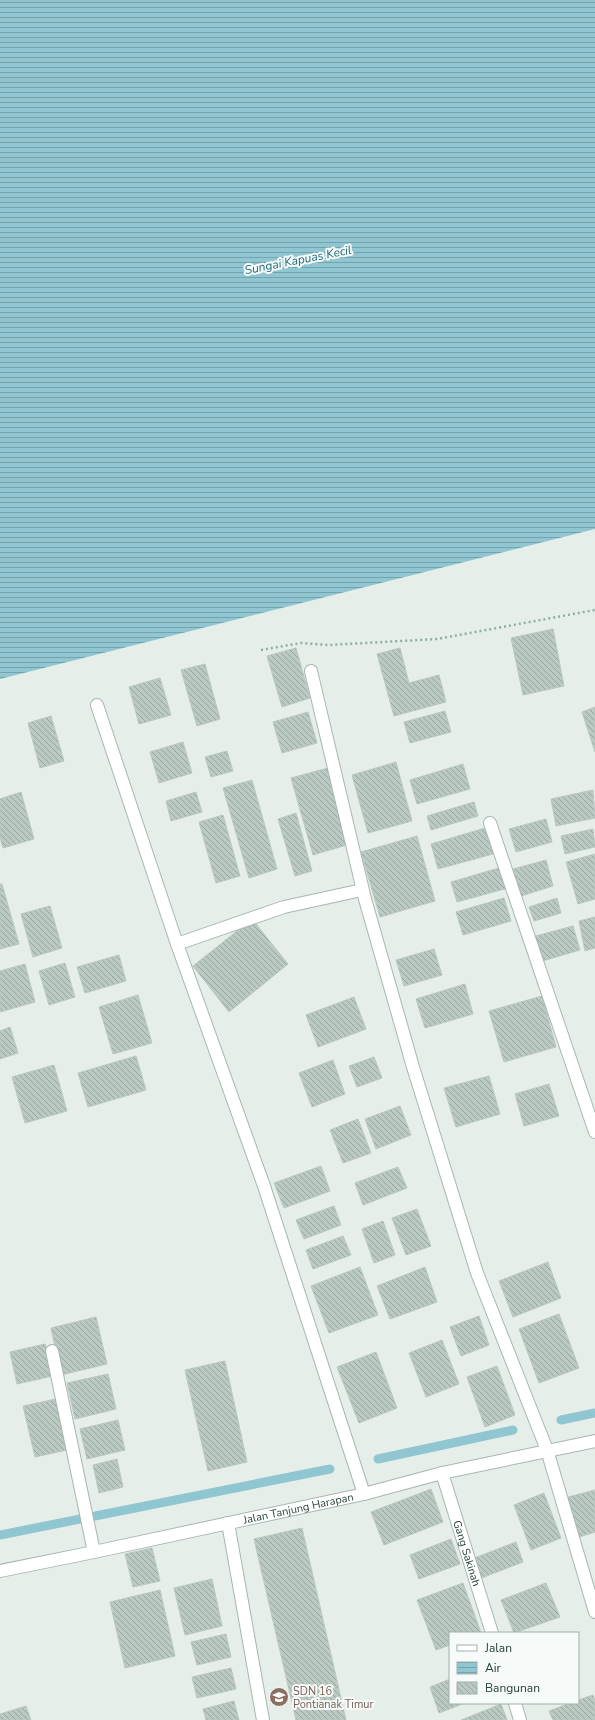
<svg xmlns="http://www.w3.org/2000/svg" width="595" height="1720" font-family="'Nunito Sans',sans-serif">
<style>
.water{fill:url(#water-rules)}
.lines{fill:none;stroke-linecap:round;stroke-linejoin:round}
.stream{stroke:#90c6d1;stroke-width:9}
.building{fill:url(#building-back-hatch);stroke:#b8c8c1}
.minor-casing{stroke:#a8b6b1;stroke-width:14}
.path{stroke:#87b1a4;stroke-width:2.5;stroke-dasharray:2 3;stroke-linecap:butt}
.minor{stroke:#fff;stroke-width:12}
.labels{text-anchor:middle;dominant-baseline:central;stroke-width:4;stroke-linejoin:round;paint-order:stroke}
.street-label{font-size:11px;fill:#254039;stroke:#f6faf8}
.education-label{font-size:11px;fill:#785e54;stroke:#f6faf8;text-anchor:start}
.water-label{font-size:12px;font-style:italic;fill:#1f6b7b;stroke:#f6faf8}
</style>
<defs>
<pattern id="water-rules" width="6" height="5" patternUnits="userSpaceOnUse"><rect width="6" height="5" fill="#90c6d1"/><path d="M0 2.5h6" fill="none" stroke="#75a2ab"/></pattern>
<pattern id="building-back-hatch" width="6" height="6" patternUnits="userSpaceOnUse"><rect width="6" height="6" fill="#bbc9c3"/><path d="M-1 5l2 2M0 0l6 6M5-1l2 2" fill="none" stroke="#98a59f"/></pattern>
</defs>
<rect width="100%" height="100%" fill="#e6eeea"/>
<path class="water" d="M0,0H595V529L0,679Z"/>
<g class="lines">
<g class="stream">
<path d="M561,1420L595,1413"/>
<path d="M378,1459L513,1430"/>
<path d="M0,1535L330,1469"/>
</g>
</g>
<g class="building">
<path d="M553,629L564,686L523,695L511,638Z"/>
<path d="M296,648L310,698L282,707L267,656Z"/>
<path d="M400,648L409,683L439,675L446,702L394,716L377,654Z"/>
<path d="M205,664L220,719L197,726L181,670Z"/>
<path d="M160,678L171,715L139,724L129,687Z"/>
<path d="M595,707V752L582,712Z"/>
<path d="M445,711L451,732L410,743L404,722Z"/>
<path d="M308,712L317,743L282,753L273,722Z"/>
<path d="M51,716L64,761L40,768L28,723Z"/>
<path d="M183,742L192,773L159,783L150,752Z"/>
<path d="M227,751L233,771L211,777L205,757Z"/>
<path d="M396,762L412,821L368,833L352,775Z"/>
<path d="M463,764L470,789L417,804L410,780Z"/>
<path d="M328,768L350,844L313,855L291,778Z"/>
<path d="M252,780L277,869L249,878L223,788Z"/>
<path d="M593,790L595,818L556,826L551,799Z"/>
<path d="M21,792L34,839L3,848L0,837V799Z"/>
<path d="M196,792L202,812L171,821L166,801Z"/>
<path d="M474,802L478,816L431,830L427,816Z"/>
<path d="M296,813L312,871L295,876L278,819Z"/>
<path d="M223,815L240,876L216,883L199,822Z"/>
<path d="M546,819L552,842L516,852L509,829Z"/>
<path d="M485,828L493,854L438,869L431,844Z"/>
<path d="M593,829L595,847L565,854L561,836Z"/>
<path d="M417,836L435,901L380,917L361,852Z"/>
<path d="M595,854V899L578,904L566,862Z"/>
<path d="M546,860L553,886L521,896L513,869Z"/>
<path d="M502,867L508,888L457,902L451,882Z"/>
<path d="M0,884H2L19,944L0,949Z"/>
<path d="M504,898L511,921L463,935L456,912Z"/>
<path d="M557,898L561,913L534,921L529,907Z"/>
<path d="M50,906L62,948L33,957L21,914Z"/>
<path d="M595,917V948L585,951L579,921Z"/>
<path d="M252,919L288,964L229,1012L193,966Z"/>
<path d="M573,926L580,950L539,962L532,937Z"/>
<path d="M434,949L442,975L404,986L396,960Z"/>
<path d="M119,955L126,981L85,993L77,967Z"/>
<path d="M65,963L75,997L49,1005L39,971Z"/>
<path d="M25,964L35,1002L0,1012V971Z"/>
<path d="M465,984L473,1014L425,1028L416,999Z"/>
<path d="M138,995L152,1043L113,1054L99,1007Z"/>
<path d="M542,996L556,1047L504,1062L489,1011Z"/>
<path d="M354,997L366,1029L318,1047L306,1015Z"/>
<path d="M10,1027L18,1053L0,1059V1031Z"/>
<path d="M136,1056L146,1090L88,1107L78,1073Z"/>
<path d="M374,1057L382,1078L357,1087L349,1066Z"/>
<path d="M333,1060L345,1094L312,1107L299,1073Z"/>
<path d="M54,1065L67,1111L25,1123L12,1077Z"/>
<path d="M489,1076L500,1114L456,1127L444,1088Z"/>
<path d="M549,1084L559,1116L524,1126L515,1094Z"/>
<path d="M400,1106L411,1135L376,1149L365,1119Z"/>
<path d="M358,1119L371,1153L343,1163L330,1130Z"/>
<path d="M321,1166L330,1191L284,1208L274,1183Z"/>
<path d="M398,1167L407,1188L363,1205L355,1183Z"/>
<path d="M334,1206L341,1225L304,1239L296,1220Z"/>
<path d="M417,1209L431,1246L406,1255L392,1218Z"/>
<path d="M383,1221L395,1255L374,1263L362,1229Z"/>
<path d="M343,1236L351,1255L313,1269L306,1250Z"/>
<path d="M548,1262L561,1298L513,1317L499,1281Z"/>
<path d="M360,1267L378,1315L329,1333L311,1286Z"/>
<path d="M425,1267L437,1302L390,1319L377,1286Z"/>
<path d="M559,1314L579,1368L539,1383L519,1329Z"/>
<path d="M479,1316L489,1345L461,1356L450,1327Z"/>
<path d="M96,1317L107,1364L61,1375L51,1328Z"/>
<path d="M442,1340L459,1384L426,1397L409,1353Z"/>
<path d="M45,1344L53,1376L17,1384L10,1352Z"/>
<path d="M376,1352L397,1408L359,1423L337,1367Z"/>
<path d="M225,1361L247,1462L208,1471L185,1370Z"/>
<path d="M497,1366L515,1415L485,1427L467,1377Z"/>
<path d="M108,1374L116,1409L75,1419L67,1383Z"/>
<path d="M56,1399L67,1450L35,1457L23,1406Z"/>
<path d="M118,1420L125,1450L87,1459L80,1429Z"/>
<path d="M117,1459L123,1487L99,1493L93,1465Z"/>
<path d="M431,1489L443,1522L384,1545L371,1512Z"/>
<path d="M595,1490V1532L579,1537L568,1497Z"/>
<path d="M544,1493L561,1538L531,1550L514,1505Z"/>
<path d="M302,1528L346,1720H296L254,1539Z"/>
<path d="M451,1539L460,1564L419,1579L410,1555Z"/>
<path d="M516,1542L523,1562L479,1579L472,1559Z"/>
<path d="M152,1548L160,1581L133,1587L125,1554Z"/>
<path d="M212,1579L222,1626L185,1635L174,1588Z"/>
<path d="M463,1583L481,1633H450V1645L436,1650L417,1600Z"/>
<path d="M546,1583L560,1617L514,1633L501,1600Z"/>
<path d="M160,1590L175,1656L125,1668L110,1602Z"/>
<path d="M226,1634L231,1657L197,1665L191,1642Z"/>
<path d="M231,1668L236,1689L197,1698L192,1677Z"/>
<path d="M450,1679V1703H465L439,1713L430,1687Z"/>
<path d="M593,1695L595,1701V1720H553L549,1711L570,1703H578V1700Z"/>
<path d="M234,1701L239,1720H206L203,1709Z"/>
<path d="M501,1704L507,1720H461Z"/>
<path d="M26,1706L31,1720H0V1714Z"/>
</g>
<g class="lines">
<g class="minor-casing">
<g id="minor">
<path d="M311,671L365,899L413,1067L477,1273L547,1450L595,1612"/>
<path d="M97,705L177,944L264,1186L364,1494"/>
<path d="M490,823L595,1132"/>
<path d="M177,944L284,907L362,890"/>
<path d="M52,1351L94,1552"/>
<path id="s1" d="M442,1473L492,1633"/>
<path d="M228,1523L263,1720"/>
<path id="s2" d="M0,1571L94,1552L364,1494L442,1473L595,1441"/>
<path d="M515,1703L520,1720"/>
</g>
</g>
<path class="path" d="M261,650L301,643L329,645L437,639L595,610"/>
<use href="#minor" class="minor"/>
</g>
<defs>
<g id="school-disc" transform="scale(1)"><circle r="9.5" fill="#8d6e63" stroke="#f6faf8"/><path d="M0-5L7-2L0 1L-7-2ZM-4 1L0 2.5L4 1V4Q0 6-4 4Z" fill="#fff"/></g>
</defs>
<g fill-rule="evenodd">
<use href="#school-disc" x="279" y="1697"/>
</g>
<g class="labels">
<g class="street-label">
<text stroke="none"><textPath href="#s2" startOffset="305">Jalan Tanjung Harapan</textPath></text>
<text stroke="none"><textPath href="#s1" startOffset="84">Gang Sakinah</textPath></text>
</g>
<g class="education-label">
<text x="293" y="1691">SDN 16<tspan x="293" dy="13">Pontianak Timur</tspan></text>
</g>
<g class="water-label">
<text transform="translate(298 260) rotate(-11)">Sungai Kapuas Kecil</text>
</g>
</g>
<rect x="449" y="1632" width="130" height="72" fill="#f6faf8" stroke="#a2b0ac"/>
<rect x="457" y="1645" width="20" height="6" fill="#ffffff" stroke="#a2b0ac"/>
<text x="485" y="1652" font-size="12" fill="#254039">Jalan</text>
<rect x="457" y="1662" width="20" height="12" fill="url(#water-rules)" stroke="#a2b0ac"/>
<text x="485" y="1672" font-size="12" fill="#254039">Air</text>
<rect x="457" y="1682" width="20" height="12" fill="url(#building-back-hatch)" stroke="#a2b0ac"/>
<text x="485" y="1692" font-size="12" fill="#254039">Bangunan</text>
</svg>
